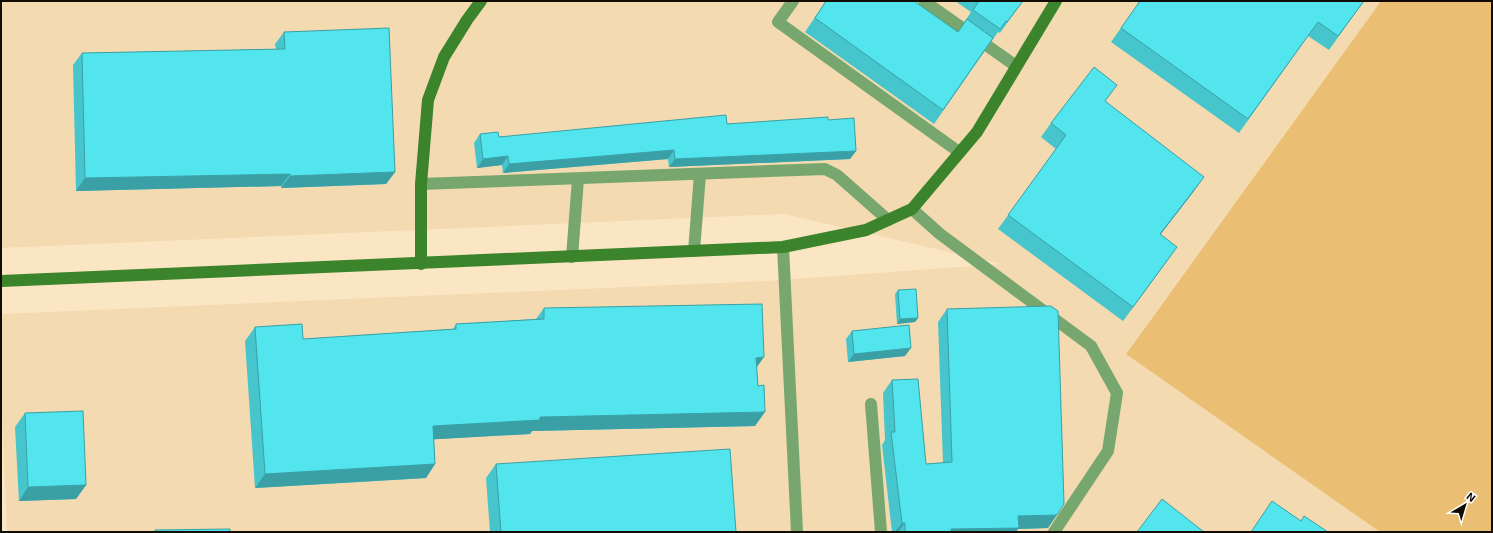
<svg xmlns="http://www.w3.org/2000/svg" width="1493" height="533" font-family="'Exo 2',sans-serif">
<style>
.built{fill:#f3dab1}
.green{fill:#eabf73}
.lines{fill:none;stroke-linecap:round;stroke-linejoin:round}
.lane{stroke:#77a76e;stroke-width:12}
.street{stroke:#77a76e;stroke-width:12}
.secondary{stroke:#3b842b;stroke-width:12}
.wall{fill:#47c5cc}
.shaded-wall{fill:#3aa0a6}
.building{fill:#53e5ed;stroke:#3aa0a6}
</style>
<rect width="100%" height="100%" fill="#fbe6c3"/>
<path class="built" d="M1,1H1381L1126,353L1380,532H7L1,391V314L766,281L1001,264L784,214L1,248Z"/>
<path class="green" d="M1381,1H1492V532H1380L1126,354Z"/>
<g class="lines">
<g class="lane">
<path d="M793,1L778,22L959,152"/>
<path d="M924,1L1016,66"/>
<path d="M912,209L940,234L1091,346L1117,393L1108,451L1054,532"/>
</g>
<g class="street">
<path d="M421,184L825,169L837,175L888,220"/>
<path d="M783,247L797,532"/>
<path d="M694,251L700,174"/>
<path d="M572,257L578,179"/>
<path d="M871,404L881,532"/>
</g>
<g class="secondary">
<path d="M421,264V184L428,100L444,57L467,20L481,1"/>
<path d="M1,281L783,247L866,230L912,209L977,132L1056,1"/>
</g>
</g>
<g class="wall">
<path d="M826,1L958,32L971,12L955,1H1023L1000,33L998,32L934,124L805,32Z"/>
<path d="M1140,1H1364L1329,50L1308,36L1239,133L1111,42Z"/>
<path d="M284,32L395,172L386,184L281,188V186L76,191L73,65L82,53L276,49L275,44Z"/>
<path d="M1105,102L1194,191L1160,235L1177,247L1123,321L998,229L1056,149L1041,137L1051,123Z"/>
<path d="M828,120L856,151L850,159L669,167L668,159L503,173L502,165L477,168L474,143L480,134L499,137L727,124Z"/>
<path d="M898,290L918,318L915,322L897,324L895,294Z"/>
<path d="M544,308L764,357L757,366L755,426L532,431L530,434L434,439L435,464L426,478L255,488L245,341L255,327L303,339L453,329L456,324L536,319Z"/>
<path d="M947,309L1048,528L1018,529L1016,532H892L882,445L885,440L883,393L892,380L926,464L943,463L938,322Z"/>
<path d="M852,331L905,356L848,362L846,339Z"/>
<path d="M25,413L86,485L76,499L19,501L15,427Z"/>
<path d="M496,464L736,532H490L486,478Z"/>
</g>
<g class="shaded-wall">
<path d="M674,150L668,159L503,173L509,164Z"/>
<path d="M856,151L850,159L669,167L675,159Z"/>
<path d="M508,156L502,165L477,168L483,159Z"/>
<path d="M395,172L386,184L281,188L290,176Z"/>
<path d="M290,174L281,186L76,191L85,178Z"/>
<path d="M1204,177L1194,191L1150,248L1160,234Z"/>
<path d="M1177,247L1167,261L1123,321L1133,307Z"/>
<path d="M918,318L915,322L897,324L900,319Z"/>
<path d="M911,348L905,356L848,362L854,354Z"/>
<path d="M764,357L754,371L756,358Z"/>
<path d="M765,412L755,426L532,431L530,434L423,440L433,426L540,417Z"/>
<path d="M435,464L426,478L255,488L265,474Z"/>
<path d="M86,485L76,499L19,501L28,487Z"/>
<path d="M1057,515L1048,528L1018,529L1016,532H949L951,529L1018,516Z"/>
<path d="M902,523H905L898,532H895Z"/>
</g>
<g class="building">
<path d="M826,1H914L958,32L967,19L993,38L943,110L815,18Z"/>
<path d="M979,1H1023L1007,22L1006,21L1000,29L973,10Z"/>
<path d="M1140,1H1364L1338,36L1318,22L1248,119L1121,28Z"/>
<path d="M389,28L395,172L290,176V174L85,178L82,53L285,49L284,32Z"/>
<path d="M1094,67L1117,85L1105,101L1204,177L1160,234L1177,247L1133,307L1008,215L1066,135L1051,123Z"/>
<path d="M726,115L727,124L828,117V120L854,118L856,151L675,159L674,150L509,164L508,156L483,159L480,134L498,132L499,137Z"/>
<path d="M916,289L918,318L900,319L898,290Z"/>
<path d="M762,304L764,357L756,358L758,386L764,385L765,412L540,417V420L433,426L435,464L265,474L255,327L302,324L303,339L456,329V324L544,319V308Z"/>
<path d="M1051,306L1058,311L1064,504L1057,515L1018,516L1019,528L951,529V532H905V523H902L891,432H895L892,380L918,379L926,464L952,462L947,309Z"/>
<path d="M909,325L911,348L854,354L852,331Z"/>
<path d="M83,411L86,485L28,487L25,413Z"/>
<path d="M730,449L736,532H501L496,464Z"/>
<path d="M1162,499L1204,532H1137Z"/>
<path d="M1272,501L1301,521L1304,516L1328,532H1251Z"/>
<path d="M230,529V532H155V530Z"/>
</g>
<rect width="1493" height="533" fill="none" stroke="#130c02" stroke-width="4"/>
<g transform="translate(1465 505) rotate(38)" stroke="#ffffff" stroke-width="3" paint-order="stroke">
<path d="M0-3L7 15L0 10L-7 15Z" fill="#130c02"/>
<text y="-6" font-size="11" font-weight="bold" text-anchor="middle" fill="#130c02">N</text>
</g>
</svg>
